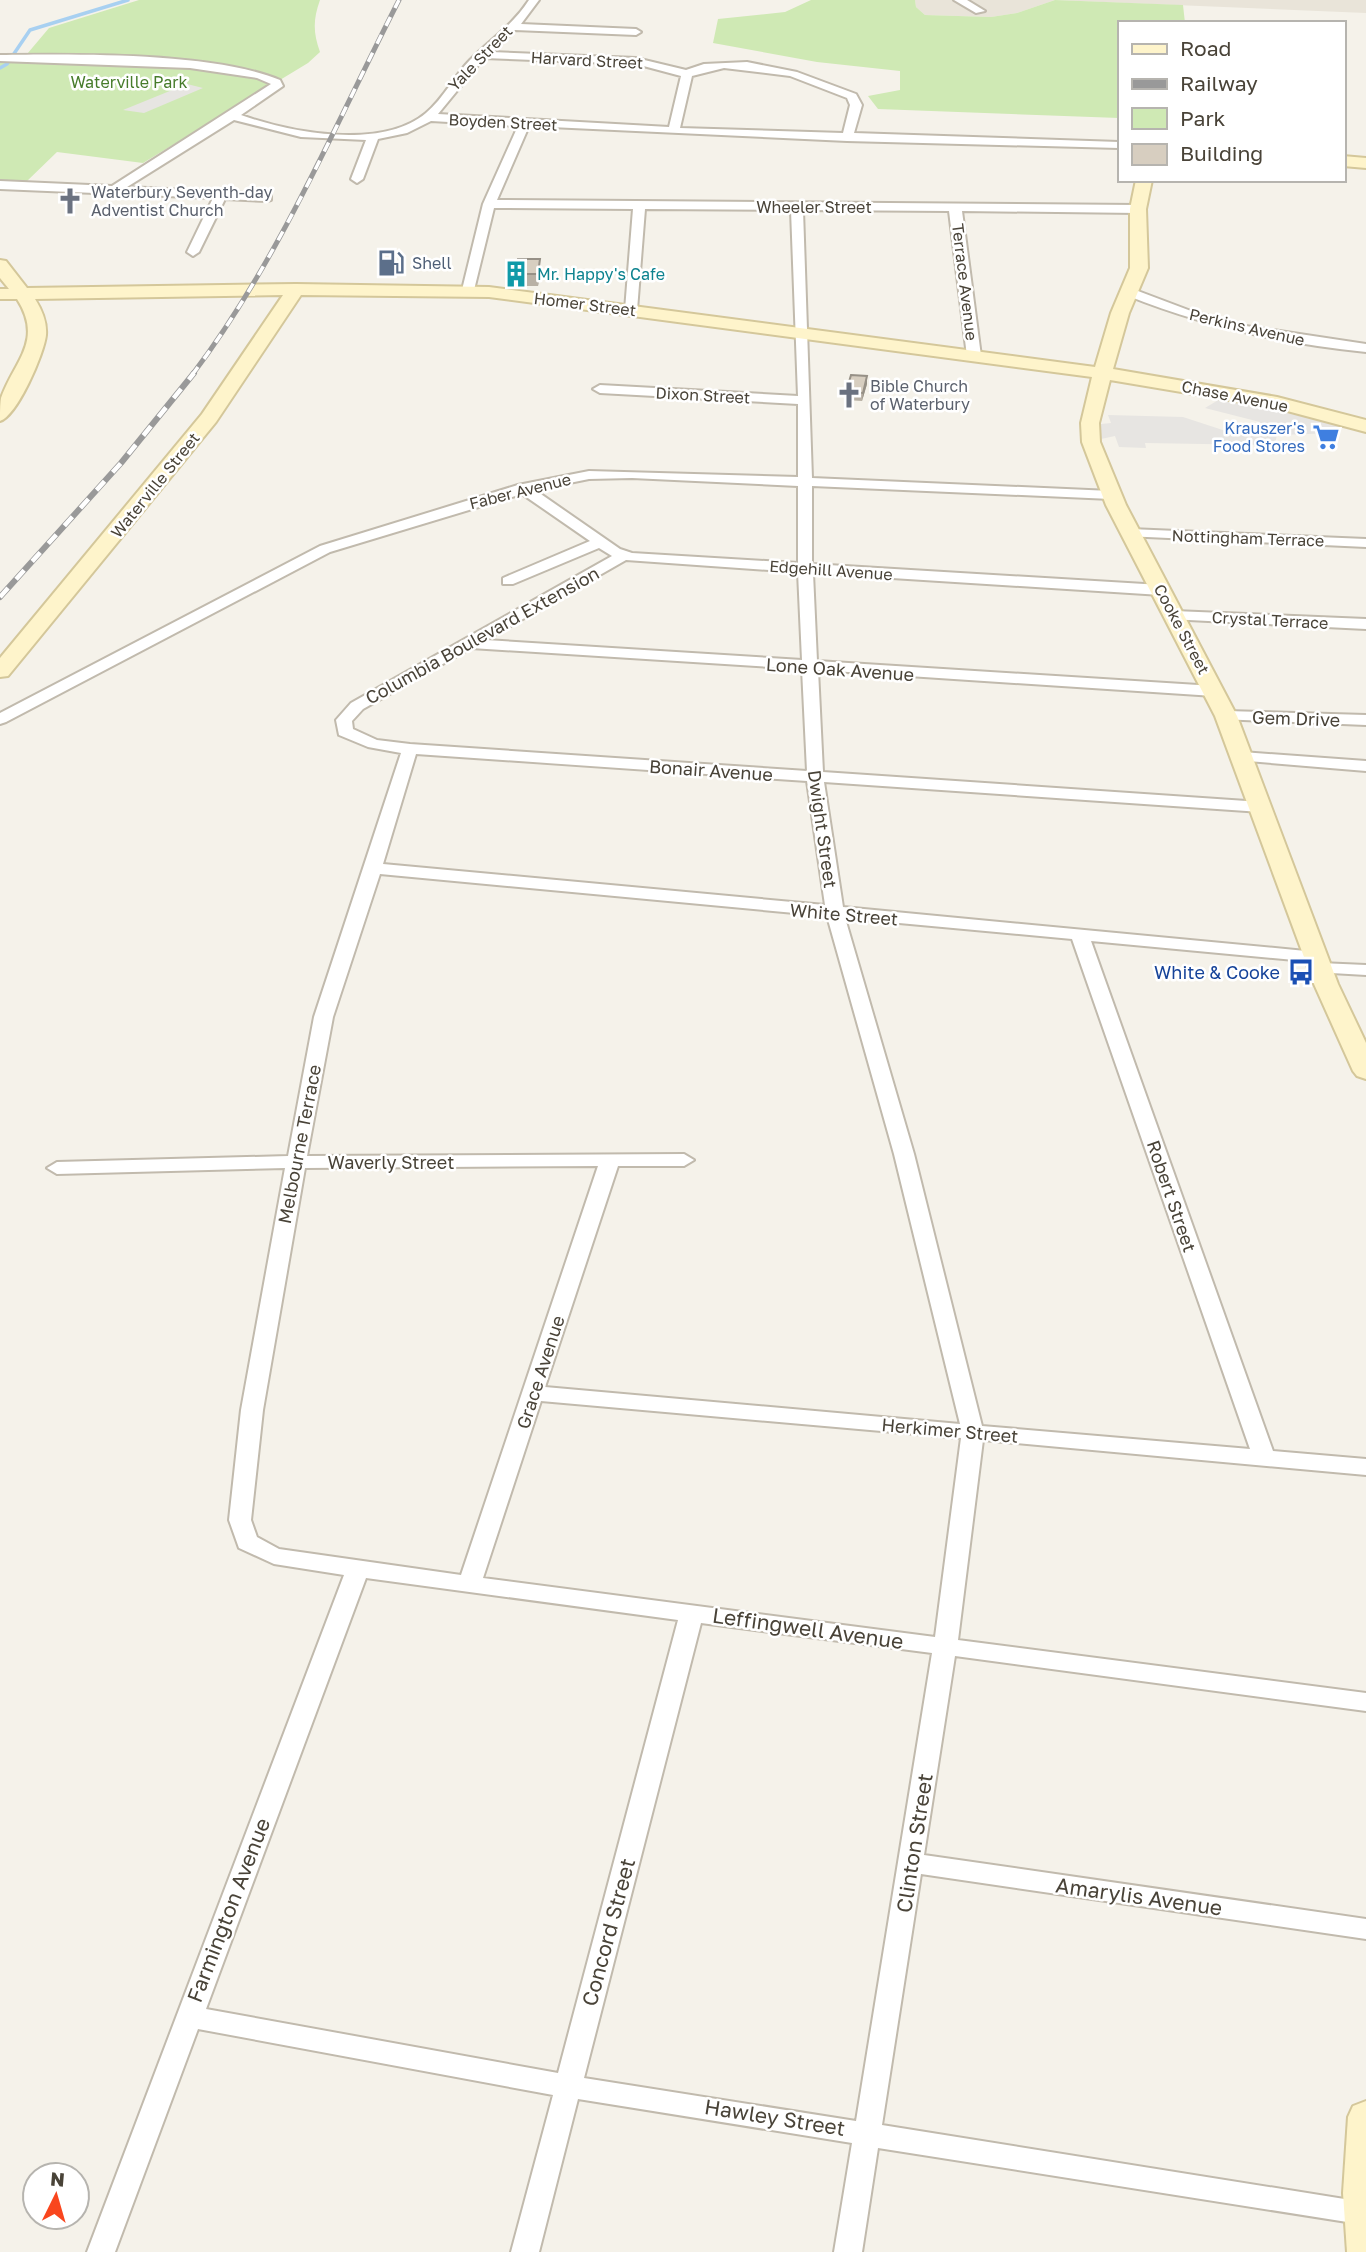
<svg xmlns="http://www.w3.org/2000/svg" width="1366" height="2252" font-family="'Golos Text',sans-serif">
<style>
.residential{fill:#e9e4d9}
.green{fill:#cfe9b4}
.parking{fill:#e7e5e2}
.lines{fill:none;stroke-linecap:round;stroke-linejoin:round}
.stream{stroke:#a8d0f1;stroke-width:3.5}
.street-casing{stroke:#c1baad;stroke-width:4}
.secondary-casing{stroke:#d4c79a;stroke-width:4}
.street{fill:#fff;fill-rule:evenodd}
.secondary{fill:#fef4cb;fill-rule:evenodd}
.rail-far1-casing{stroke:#999;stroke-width:5}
.rail-casing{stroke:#999;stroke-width:6}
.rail-far1{stroke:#fff;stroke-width:3.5;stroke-dasharray:10;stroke-linecap:butt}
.rail{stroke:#fff;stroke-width:4.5;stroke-dasharray:12;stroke-linecap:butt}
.wall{fill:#b9b1a5}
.shaded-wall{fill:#969086}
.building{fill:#d7cec0;stroke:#969086;stroke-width:2}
.labels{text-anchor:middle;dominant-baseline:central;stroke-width:5;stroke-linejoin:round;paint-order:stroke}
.far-street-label{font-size:16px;fill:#494338;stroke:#fff}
.far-park-label{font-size:16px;fill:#477c2b;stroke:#fff}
.far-worship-label{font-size:16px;fill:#5b616d;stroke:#fff;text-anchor:start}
.far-service-label{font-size:16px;fill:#4e5e75;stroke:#fff;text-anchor:start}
.far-culture-label{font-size:16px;fill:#0d838f;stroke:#fff;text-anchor:start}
.far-shop-label{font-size:16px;fill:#366cbe;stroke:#fff;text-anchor:end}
.street-label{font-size:18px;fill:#494338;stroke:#fff}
.transit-label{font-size:18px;fill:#164399;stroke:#fff;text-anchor:end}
.near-street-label{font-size:21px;fill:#494338;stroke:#fff}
</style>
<rect width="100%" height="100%" fill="#f5f2ea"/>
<path class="residential" d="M915,0H1366V13L1055,0L1017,13L991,17L925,15L916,7Z"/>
<g class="green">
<path d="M139,0H320C313,19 313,33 320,52L308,63L143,163L57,152L26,182L0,180V62L22,60L49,28Z"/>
<path d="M811,0H915L916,7L925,15L991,17L1017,13L1055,0L1183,5L1185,23H1119V118L878,109L868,96L900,90V71L817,62L713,43L718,19L785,12Z"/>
</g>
<g class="parking">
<path d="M187,84L203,88L144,113L123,110Z"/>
<path d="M1220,399L1324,421L1348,427L1336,428L1338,433L1277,435L1275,444L1261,445L1145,443L1146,448L1119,447L1115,436L1101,439V424L1111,423L1108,415L1183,417L1238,435L1253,433L1260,422L1205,408Z"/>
</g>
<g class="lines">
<path class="stream" d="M0,68L7,64L30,30L128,0"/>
<g class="street-casing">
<g id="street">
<path d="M529,0H539L521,24L636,29L641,32L636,35L515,30L491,52L636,58L686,70L704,64L747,62L797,72L856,94L862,105L854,133L1119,142V148L847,141L529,126L497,200L1138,205L1144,209L1138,213L962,211L981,356L974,360L967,356L949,211L803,210L812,478L1111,491L1118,495L1111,499L812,486V564L1161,585L1169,590L1161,595L813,573L817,661L1214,686L1222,691L1214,696L818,670L823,772L1261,802L1269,807L1261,812L824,782L843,907L1316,952L1325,957L1316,962L1091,941L1273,1451L1366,1459V1475L983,1440L958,1640L1366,1693V1711L955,1656L924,1855L1366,1919V1939L921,1874L882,2125L1363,2202L1366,2203V2225L878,2148L862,2252H834L852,2143L578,2099L539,2252H511L553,2095L198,2029L115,2252H87L344,1575L274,1564L239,1548L229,1520L241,1410L285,1168L57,1174L47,1168L57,1162L288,1156L314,1017L401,753L368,747L339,735L336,720L351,703L612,556L599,548L513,584H503V578L590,541L522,494L330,552L6,722L0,724V713L320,546L518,485L589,471L798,477V404L600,393L593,389L600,385L798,396L791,210L645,209L637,310L631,314L625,310L633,209L494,208L474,290L468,294L462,290L483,204L518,126L431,121L407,133L378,139L363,179L357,183L351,179L366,140L301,137L234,120L127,187L271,194V200L267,201L225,199L199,252L193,256L187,252L213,198L0,189V181L112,186L271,84L257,78L190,68L0,61V55C75,54 213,52 280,80L283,86L241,115C291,133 382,150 426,113C444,98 454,76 470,60C491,39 513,25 529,0ZM484,58L636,64L681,76L669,127L438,114ZM724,68L790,76L847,98L850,105L843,133L680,128L692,76ZM632,478L798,486V563L632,553L620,549L535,490L589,479ZM626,560L798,572L802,660L486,640ZM471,648L802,669L807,771L410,744L377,740L353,729L352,721L363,709ZM416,754L807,781L825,905L383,864ZM380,874L827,916L894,1154L960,1424L545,1387L618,1166H684L694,1160L684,1154L307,1156L333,1017ZM845,918L1072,939L1250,1449L982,1426L914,1154ZM598,1166L461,1575L279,1549L257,1537L251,1520L263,1410L305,1168ZM541,1401L961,1438L935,1637L483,1578ZM366,1578L678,1620L558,2073L206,2009ZM701,1623L932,1653L856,2121L584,2078Z"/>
<path d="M954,0H967L985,11L976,13Z"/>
<path d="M1130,288L1191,311L1246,326L1366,344V352C1283,344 1203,326 1126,295L1124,292Z"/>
<path d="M1130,529L1366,539V547L1125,536L1123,533Z"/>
<path d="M1174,611L1366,619V629L1169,619V613Z"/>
<path d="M1226,711L1366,715V725L1220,719L1218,716Z"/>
<path d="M1242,752L1366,761V771L1236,760L1234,757Z"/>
<path d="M1320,963L1366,965V975L1314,972L1311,968Z"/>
</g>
</g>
<g class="secondary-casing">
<g id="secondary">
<path d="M1343,156L1366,158V168L1343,166Z"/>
<path d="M1136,180H1152L1146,209L1148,268L1129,313L1113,369L1277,397L1366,420V432L1276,408L1110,380L1099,423L1100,442L1126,505L1237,716L1338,984L1366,1043V1079L1357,1076L1353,1071L1314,984L1215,716L1106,505L1082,442L1081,423L1092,377L489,297L301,295L216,422L8,676L0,677V658L202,414L283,295L35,299C42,310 47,322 46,335C44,354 17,416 0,421C0,414 0,404 1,398C14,361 44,341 17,299H0V289H9L0,278V260L6,261L27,288L296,284L489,287L1095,367L1111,313L1130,268V209Z"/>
<path d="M1366,2101V2252H1347L1343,2193L1348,2117L1353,2106Z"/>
</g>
</g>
<use href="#street" class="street"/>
<use href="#secondary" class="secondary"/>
<g class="rail-far1-casing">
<path id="rail-far1" d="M192,375C279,260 334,127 399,0"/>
</g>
<g class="rail-casing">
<path id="rail" d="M0,597L121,463L194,373"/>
</g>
<use href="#rail-far1" class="rail-far1"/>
<use href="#rail" class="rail"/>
</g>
<g class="wall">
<path d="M540,271L538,286H516V274Z"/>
<path d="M867,384L862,401L846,400V392Z"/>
</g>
<g class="shaded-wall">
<path d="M540,259V271L538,286V274Z"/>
<path d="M867,376V384L862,401L863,393Z"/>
</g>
<g class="building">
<path d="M518,259H540L538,274H516Z"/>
<path d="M851,375L867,376L863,393L846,392Z"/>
</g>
<defs>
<g id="church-bare" transform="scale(2.1)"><path d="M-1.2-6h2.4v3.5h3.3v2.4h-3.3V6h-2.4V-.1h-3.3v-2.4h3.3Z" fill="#6b7280" stroke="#fff" stroke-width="2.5" paint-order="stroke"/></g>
<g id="fuel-bare" transform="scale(2.1)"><path d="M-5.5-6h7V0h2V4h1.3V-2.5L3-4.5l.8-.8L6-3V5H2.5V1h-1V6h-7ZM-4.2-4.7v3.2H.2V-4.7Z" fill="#5c6f8a" stroke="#fff" stroke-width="2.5" paint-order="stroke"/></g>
<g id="building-bare" transform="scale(2.1)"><path d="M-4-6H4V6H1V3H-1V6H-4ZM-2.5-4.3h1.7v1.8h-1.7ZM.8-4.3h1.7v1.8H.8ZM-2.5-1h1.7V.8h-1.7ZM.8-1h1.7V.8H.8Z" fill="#0f9aa8" stroke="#fff" stroke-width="2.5" paint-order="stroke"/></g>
<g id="supermarket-bare" transform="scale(2.1)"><path d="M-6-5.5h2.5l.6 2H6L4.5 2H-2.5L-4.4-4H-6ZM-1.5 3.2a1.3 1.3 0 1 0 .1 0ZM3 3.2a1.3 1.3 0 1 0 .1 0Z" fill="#3f7fe0" stroke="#fff" stroke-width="2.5" paint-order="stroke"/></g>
<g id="bus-bare" transform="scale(2.1)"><path d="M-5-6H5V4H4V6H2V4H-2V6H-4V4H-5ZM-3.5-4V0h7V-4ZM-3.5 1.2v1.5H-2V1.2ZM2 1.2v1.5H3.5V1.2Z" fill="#1a4fb4" stroke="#fff" stroke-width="2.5" paint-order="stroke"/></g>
</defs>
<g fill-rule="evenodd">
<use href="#church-bare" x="70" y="201"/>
<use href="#fuel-bare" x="391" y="263"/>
<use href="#building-bare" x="516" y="274"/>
<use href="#church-bare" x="849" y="395"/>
<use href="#supermarket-bare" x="1326" y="437"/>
<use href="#bus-bare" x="1301" y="972"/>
</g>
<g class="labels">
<g class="far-street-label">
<text transform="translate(480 58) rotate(-46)">Yale Street</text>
<text transform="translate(587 60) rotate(3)">Harvard Street</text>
<text transform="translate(503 122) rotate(3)">Boyden Street</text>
<text x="814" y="207">Wheeler Street</text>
<text transform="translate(965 282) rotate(83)">Terrace Avenue</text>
<text transform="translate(585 304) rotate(7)">Homer Street</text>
<text transform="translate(1247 327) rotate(13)">Perkins Avenue</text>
<text transform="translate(703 395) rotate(3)">Dixon Street</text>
<text transform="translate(1235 396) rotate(11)">Chase Avenue</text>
<text transform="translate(155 485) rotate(-51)">Waterville Street</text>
<text transform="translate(520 491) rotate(-14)">Faber Avenue</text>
<text transform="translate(1248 538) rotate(2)">Nottingham Terrace</text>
<text transform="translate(831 570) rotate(4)">Edgehill Avenue</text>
<text transform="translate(1270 620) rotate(3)">Crystal Terrace</text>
<text transform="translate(1182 629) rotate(62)">Cooke Street</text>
</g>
<g class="far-park-label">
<text x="129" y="82">Waterville Park</text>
</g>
<g class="far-worship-label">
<text x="91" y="192">Waterbury Seventh-day<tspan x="91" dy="18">Adventist Church</tspan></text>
<text x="870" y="386">Bible Church<tspan x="870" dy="18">of Waterbury</tspan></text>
</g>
<g class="far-service-label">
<text x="412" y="263">Shell</text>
</g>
<g class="far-culture-label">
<text x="537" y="274">Mr. Happy's Cafe</text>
</g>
<g class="far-shop-label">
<text x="1305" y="428">Krauszer's<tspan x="1305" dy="18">Food Stores</tspan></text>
</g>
<g class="street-label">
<text transform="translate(482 635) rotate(-29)">Columbia Boulevard Extension</text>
<text transform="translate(840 669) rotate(4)">Lone Oak Avenue</text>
<text transform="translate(1296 718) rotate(2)">Gem Drive</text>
<text transform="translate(711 770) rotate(4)">Bonair Avenue</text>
<text transform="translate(823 829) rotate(82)">Dwight Street</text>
<text transform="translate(844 914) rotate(5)">White Street</text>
<text transform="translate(299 1144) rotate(-79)">Melbourne Terrace</text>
<text x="391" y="1162">Waverly Street</text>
<text transform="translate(1172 1196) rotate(71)">Robert Street</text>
<text transform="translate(540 1372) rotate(-72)">Grace Avenue</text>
<text transform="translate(950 1430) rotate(5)">Herkimer Street</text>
</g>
<g class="transit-label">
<text x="1280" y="972">White &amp; Cooke</text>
</g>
<g class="near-street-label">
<text transform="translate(808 1628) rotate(8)">Leffingwell Avenue</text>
<text transform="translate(914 1843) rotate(-81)">Clinton Street</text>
<text transform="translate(1139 1896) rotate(8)">Amarylis Avenue</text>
<text transform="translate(228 1910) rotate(-69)">Farmington Avenue</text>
<text transform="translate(608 1932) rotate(-75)">Concord Street</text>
<text transform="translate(775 2117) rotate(9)">Hawley Street</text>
</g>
</g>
<rect x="1118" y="21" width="228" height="161" fill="#ffffff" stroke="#b6b4af" stroke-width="2"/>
<rect x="1132" y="44" width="35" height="10" fill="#fef4cb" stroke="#b6b4af" stroke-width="2"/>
<text x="1180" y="56" font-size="21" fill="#494338">Road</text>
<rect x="1132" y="79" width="35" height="10" fill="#999999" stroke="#b6b4af" stroke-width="2"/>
<text x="1180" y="91" font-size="21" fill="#494338">Railway</text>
<rect x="1132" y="108" width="35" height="21" fill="#cfe9b4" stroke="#b6b4af" stroke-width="2"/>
<text x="1180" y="126" font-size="21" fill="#494338">Park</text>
<rect x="1132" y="144" width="35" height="21" fill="#d7cec0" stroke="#b6b4af" stroke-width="2"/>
<text x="1180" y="161" font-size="21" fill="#494338">Building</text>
<g transform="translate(56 2196) rotate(5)"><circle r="33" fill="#ffffff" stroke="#b6b4af" stroke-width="2"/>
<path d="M0-5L12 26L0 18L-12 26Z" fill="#f9461e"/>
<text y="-10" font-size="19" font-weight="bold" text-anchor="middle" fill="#494338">N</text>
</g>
</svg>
